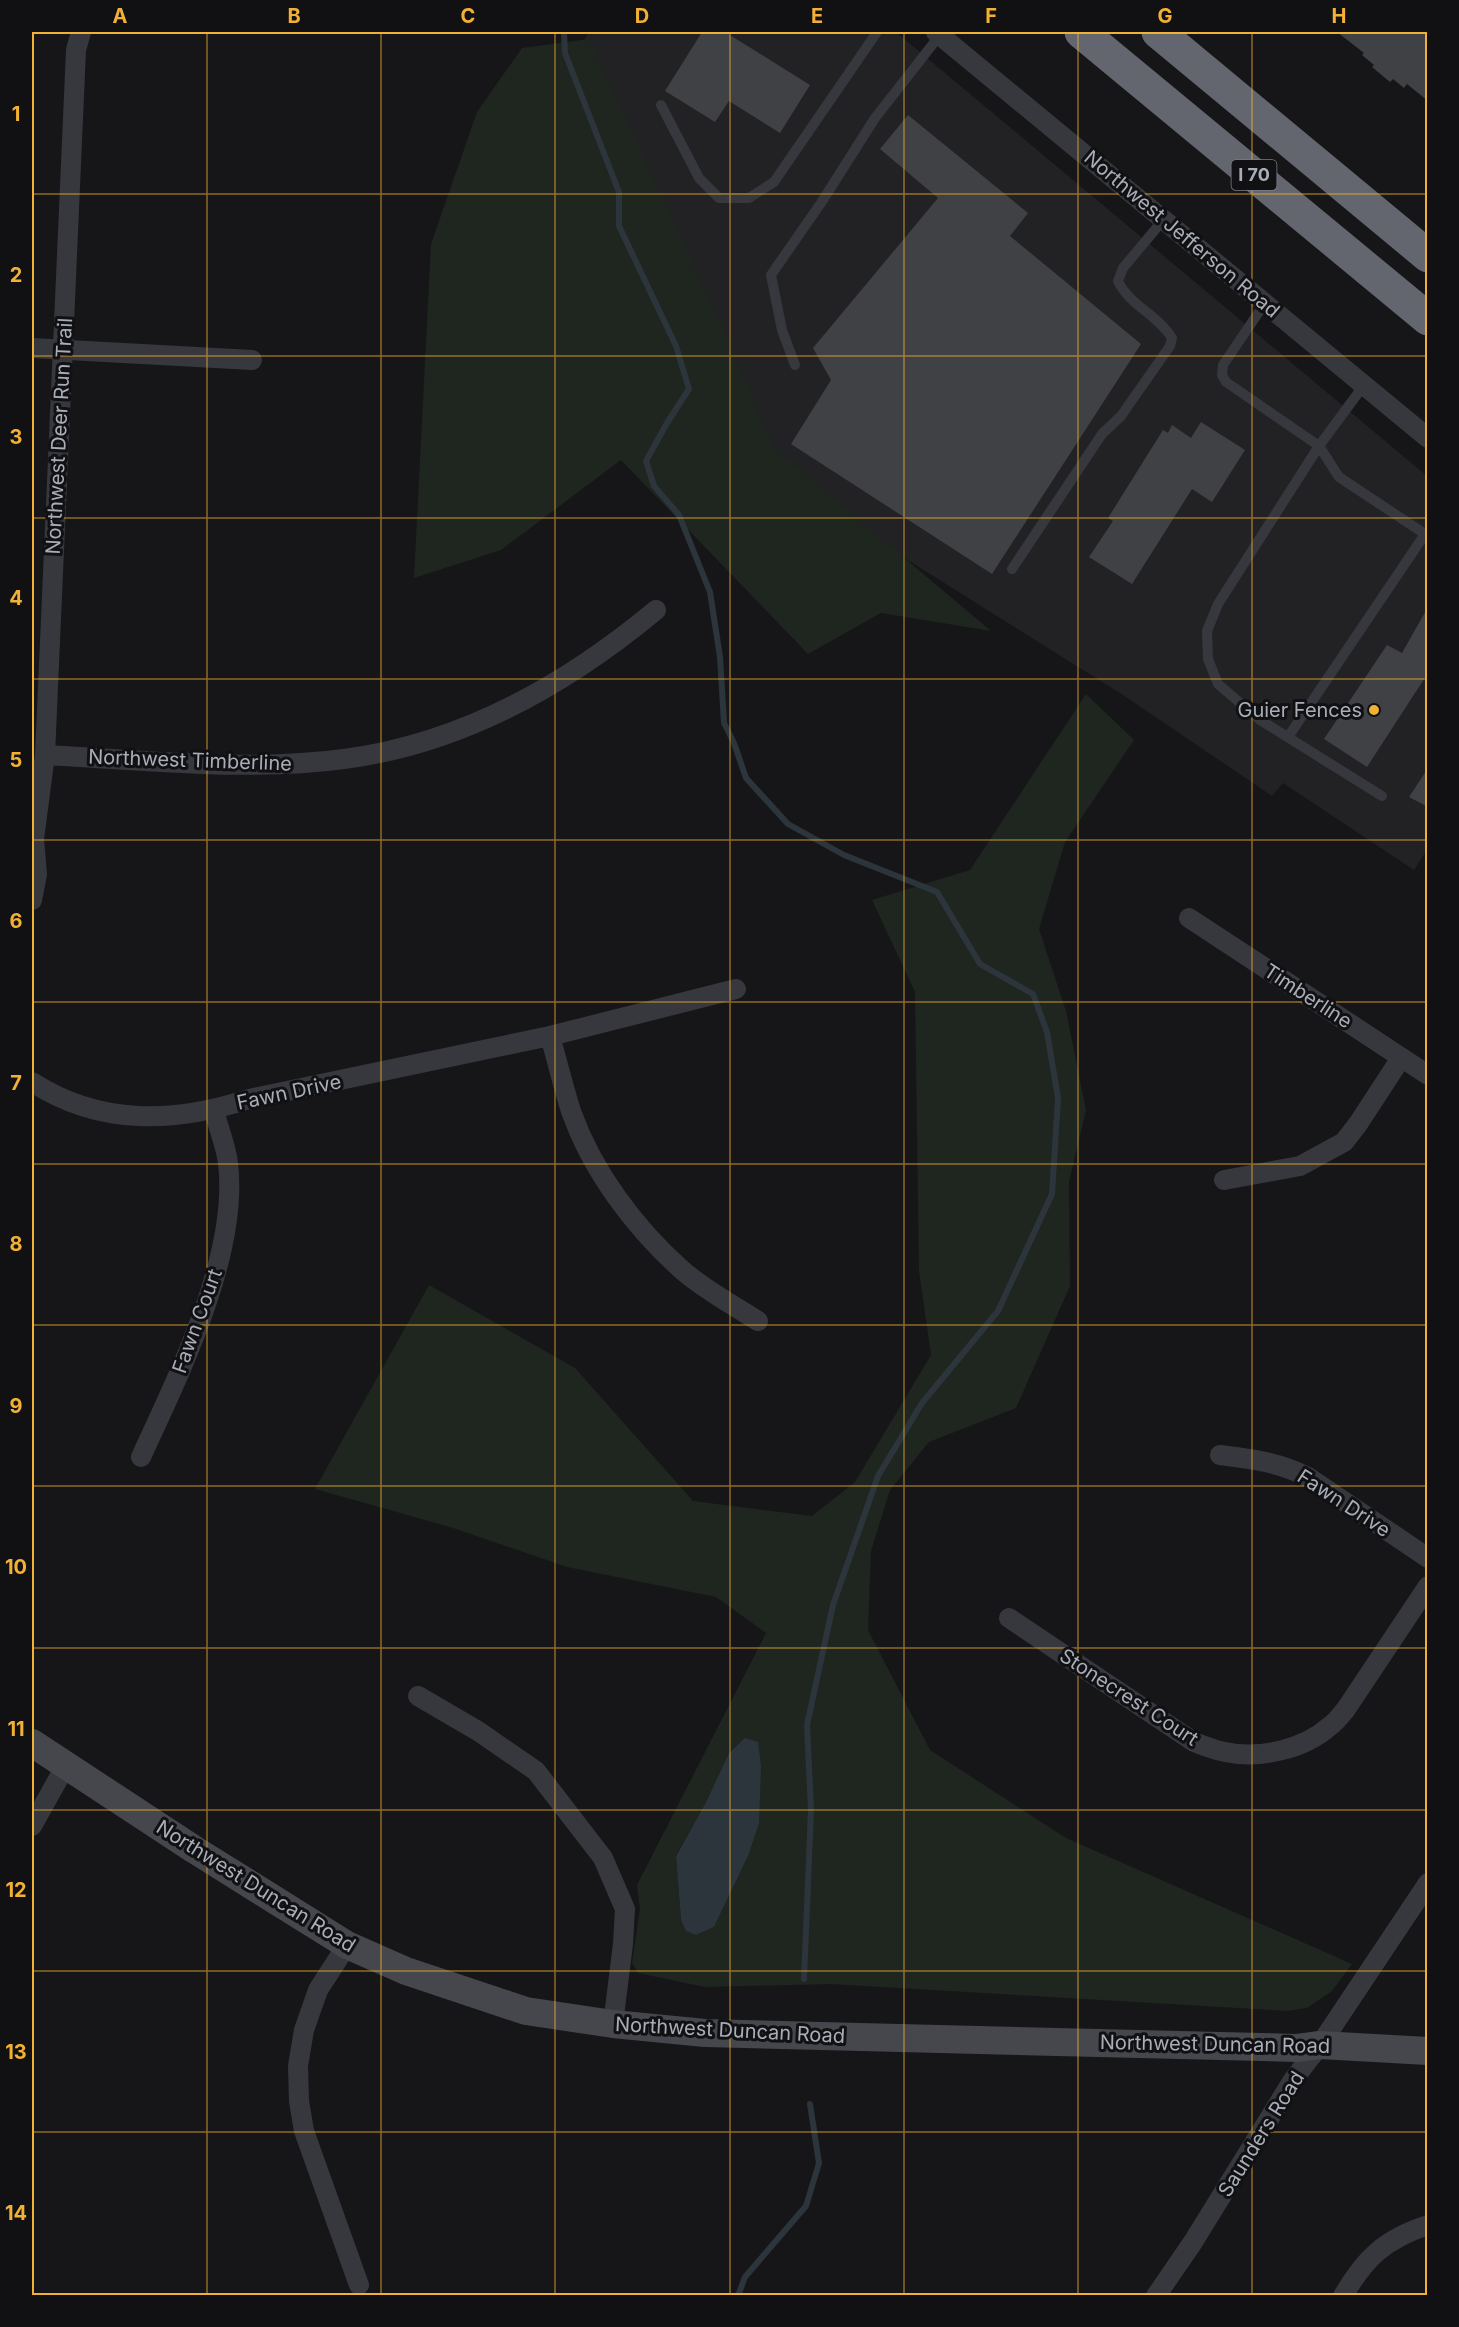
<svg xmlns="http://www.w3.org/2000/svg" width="1459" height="2327" viewBox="0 0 1459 2327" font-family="Inter,sans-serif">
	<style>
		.built { fill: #222225 }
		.green { fill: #1e261f; fill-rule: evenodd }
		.water { fill: #2c353c }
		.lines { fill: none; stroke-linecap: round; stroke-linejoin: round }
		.stream { stroke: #2c353c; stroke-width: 6 }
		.building { fill: #404145 }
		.lane { stroke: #37383d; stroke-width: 10 }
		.street { stroke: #37383d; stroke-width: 20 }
		.secondary { stroke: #45474d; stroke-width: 28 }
		.highway { stroke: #63666e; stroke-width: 33 }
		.grid { fill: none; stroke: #f2b134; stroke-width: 1.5; stroke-opacity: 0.55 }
		.poi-dot { fill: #f2b134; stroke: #111113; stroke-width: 2 }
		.labels { text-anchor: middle; stroke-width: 6; stroke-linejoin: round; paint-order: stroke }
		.shield { fill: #111113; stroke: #7b7e86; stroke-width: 1.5 }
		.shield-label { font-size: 18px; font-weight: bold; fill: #a8adb8 }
		.street-label { font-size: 20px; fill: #a8adb8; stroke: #111113 }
		.poi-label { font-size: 20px; fill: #a8adb8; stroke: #111113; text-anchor: end }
		.neatline { fill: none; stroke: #f2b134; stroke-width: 2 }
		.grid-label { font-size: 20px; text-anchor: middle; font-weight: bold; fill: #f2b134 }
	</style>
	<rect width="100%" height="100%" fill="#161618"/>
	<!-- built -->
	<path class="built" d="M589,32h307l531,444 1,372 -14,22 -131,-87 -11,13 -149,-101 -566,-355 -34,-203z"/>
	<!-- green -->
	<g class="green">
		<path d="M589,39l138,298 46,110 218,184 -110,-18 -73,41 -187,-194 -120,90 -87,28 17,-334 46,-132 45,-64z"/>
		<path d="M1086,694l48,46 -69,102 -26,87 27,82 20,99 -17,72 1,104 -54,122 -87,34 -39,48 -19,61 -3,79 62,120 136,88 286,126 -20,27 -25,17 -20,3 -457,-27 -125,3 -67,-14 -6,-10 8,-55 -3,-23 129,-252 -50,-36 -149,-30 -117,-40 -135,-38 114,-204 146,83 118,133 119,15 43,-34 76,-127 -12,-84 -4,-279 -43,-92 98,-30zM729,1753l19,103 -34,71 -18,8 -9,-4 -6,-11 -5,-65 30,-53z"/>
	</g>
	<!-- water -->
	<path class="water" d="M745,1738l13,4 3,24 -2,57 -11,33 -34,71 -18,8 -10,-4 -5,-11 -5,-64 30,-54 23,-49z"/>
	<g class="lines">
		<!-- stream -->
		<g class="stream">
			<path d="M564,32l1,21 54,139v34l57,120 13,43 -22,34 -21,38 8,25 25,29 31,77 10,65 4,66 10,20 12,35 42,46 56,31 93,37 43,72 53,30 14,38 11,66 -6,96 -54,117 -76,92 -44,73 -45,129 -26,120 4,85 -7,169"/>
			<path d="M738,2296l7,-19 61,-71 13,-43 -9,-59"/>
		</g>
	</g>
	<!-- building -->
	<g class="building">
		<path d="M702,32h23l85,53 -30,48 -51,-32 -14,21 -50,-31z"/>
		<path d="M1337,32h91v69l-21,-17 -3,4 -11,-9 -3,3 -18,-15 2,-2 -12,-10 2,-2z"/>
		<path d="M908,115l120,98 -18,23 131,108 -149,230 -201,-130 40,-64 -18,-32 125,-150 -58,-49z"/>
		<path d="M1201,422l44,28 -33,52 -20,-13 -60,95 -43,-27 24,-36 -5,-3 55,-88 5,3 4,-8 19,13z"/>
		<path d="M1428,607v66l-61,94 -43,-28 63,-94 15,8z"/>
		<path d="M1428,768v39l-19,-10z"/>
	</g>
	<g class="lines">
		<!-- lane -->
		<g class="lane">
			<path d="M661,105l38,73 20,20h30l25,-16 103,-150"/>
			<path d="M1265,303l-42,62 -1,10 4,7 93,64 45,-61"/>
			<path d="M795,365l-13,-35 -11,-55 50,-72 54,-85 65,-83"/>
			<path d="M1012,569l90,-135 19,-18 49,-70 2,-8c-14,-23 -43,-33 -54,-57l5,-13 41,-49"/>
			<path d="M1288,737l137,-203"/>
			<path d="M1382,796l-122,-76 -42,-36 -10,-25 -1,-28 11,-27 101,-158 20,31 89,59"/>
		</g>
		<!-- street -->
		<g class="street">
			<path d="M936,32l492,406"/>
			<path d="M32,348l220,12"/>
			<path d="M45,755c98,5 202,17 299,4 117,-15 223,-75 312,-149"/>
			<path d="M32,900l5,-26 -3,-35 11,-84 31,-705 5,-18"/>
			<path d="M1189,918l239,157"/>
			<path d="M550,1036c7,24 13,50 21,75 21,60 64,117 111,159 23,20 51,35 76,51"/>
			<path d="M32,1082c68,44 142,41 217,17l301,-63 186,-47"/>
			<path d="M1224,1180l76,-14 44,-24 14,-18 43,-66"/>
			<path d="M1220,1455c32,4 58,7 88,22l120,81"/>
			<path d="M141,1457c38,-83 98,-202 87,-294 -2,-17 -10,-36 -14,-53"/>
			<path d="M1009,1618l185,124c10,4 20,8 31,10 34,7 78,-2 105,-26 6,-4 11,-11 16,-17l82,-123"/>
			<path d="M418,1696l60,35 58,40 67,87 22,51 -2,35 -10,80"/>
			<path d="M32,1826l34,-61"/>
			<path d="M347,1945l-29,45 -14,40 -6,36 1,35 5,30 55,154"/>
			<path d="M1156,2296l37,-54 100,-162 27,-35 108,-162"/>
			<path d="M1343,2296c22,-38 42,-57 85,-71"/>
		</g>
		<!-- secondary -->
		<path class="secondary" d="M32,1743l163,107 152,95 59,26 120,40 87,13 92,9 592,15 23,-3 108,6"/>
		<!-- highway -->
		<g class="highway">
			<path d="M1081,32l347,287"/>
			<path d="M1158,32l270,224"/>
		</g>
	</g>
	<!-- grid -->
	<path class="grid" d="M207,32v2264M381,32v2264M555,32v2264M730,32v2264M904,32v2264M1078,32v2264M1252,32v2264M32,194h1396M32,356h1396M32,518h1396M32,679h1396M32,840h1396M32,1002h1396M32,1164h1396M32,1325h1396M32,1486h1396M32,1648h1396M32,1810h1396M32,1971h1396M32,2132h1396"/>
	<!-- markers -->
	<circle class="poi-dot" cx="1374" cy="710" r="6"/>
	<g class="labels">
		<!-- shield labels -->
		<rect class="shield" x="1231.5" y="160" width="45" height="30" rx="4.5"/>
		<g class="shield-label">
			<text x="1254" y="181">I 70</text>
		</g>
		<!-- street labels -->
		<g class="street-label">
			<text transform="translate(1182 234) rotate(40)" y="7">Northwest Jefferson Road</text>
			<text transform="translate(59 436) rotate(-87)" y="7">Northwest Deer Run Trail</text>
			<text transform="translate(190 760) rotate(2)" y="7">Northwest Timberline</text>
			<text transform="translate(1308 996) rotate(33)" y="7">Timberline</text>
			<text transform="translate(289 1092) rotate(-12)" y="7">Fawn Drive</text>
			<text transform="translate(197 1321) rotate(-70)" y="7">Fawn Court</text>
			<text transform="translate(1344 1503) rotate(33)" y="7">Fawn Drive</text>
			<text transform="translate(1129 1697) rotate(33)" y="7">Stonecrest Court</text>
			<text transform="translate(256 1886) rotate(32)" y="7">Northwest Duncan Road</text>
			<text transform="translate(730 2030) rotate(3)" y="7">Northwest Duncan Road</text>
			<text transform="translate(1215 2044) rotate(1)" y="7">Northwest Duncan Road</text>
			<text transform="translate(1261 2134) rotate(-58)" y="7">Saunders Road</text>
		</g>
		<!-- poi labels -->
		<g class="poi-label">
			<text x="1362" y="717">Guier Fences</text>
		</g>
	</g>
	<!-- border -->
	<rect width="1459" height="2327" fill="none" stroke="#111113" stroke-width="66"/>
	<rect x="33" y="33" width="1393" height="2261" class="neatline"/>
	<g class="grid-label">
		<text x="120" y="23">A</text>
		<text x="294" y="23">B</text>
		<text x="468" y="23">C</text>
		<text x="642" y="23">D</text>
		<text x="817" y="23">E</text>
		<text x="991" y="23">F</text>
		<text x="1165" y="23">G</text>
		<text x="1339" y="23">H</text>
		<text x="16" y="121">1</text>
		<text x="16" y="282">2</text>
		<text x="16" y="444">3</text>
		<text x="16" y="605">4</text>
		<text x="16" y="767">5</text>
		<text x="16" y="928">6</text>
		<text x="16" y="1090">7</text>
		<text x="16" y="1251">8</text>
		<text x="16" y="1413">9</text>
		<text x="16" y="1574">10</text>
		<text x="16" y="1736">11</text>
		<text x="16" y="1897">12</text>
		<text x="16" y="2059">13</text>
		<text x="16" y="2220">14</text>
	</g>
</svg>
